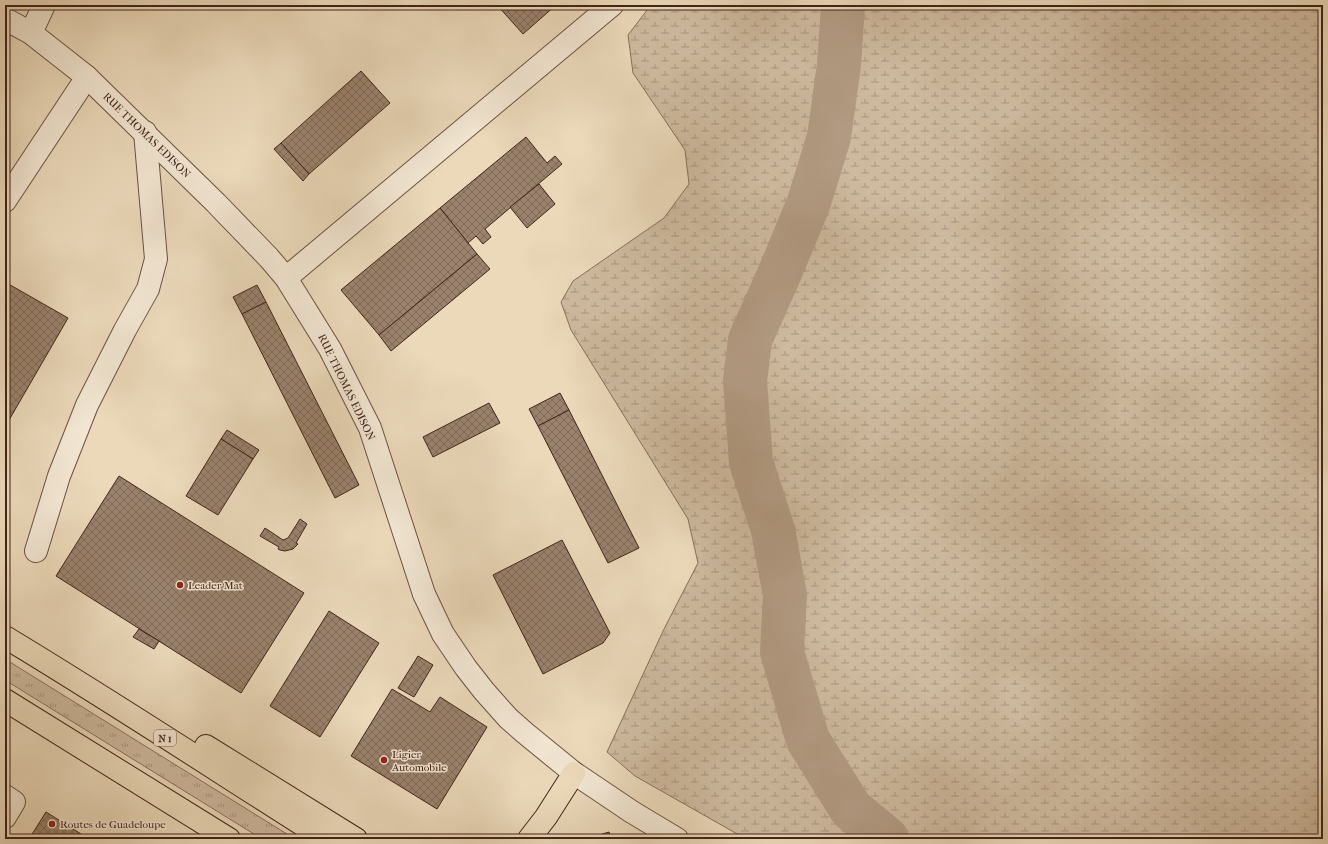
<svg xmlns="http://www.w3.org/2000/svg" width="1328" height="844" viewBox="0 0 1328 844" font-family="'IM FELL French Canon',serif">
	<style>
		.grass { fill: url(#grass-tufts); stroke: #886f5c }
		.wetland { fill: url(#wetland-marsh); stroke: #886f5c }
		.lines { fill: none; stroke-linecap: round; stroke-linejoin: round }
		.river { stroke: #b29b83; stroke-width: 44 }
		.building { fill: url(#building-cross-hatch); stroke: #422419 }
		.minor-casing { stroke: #6c5141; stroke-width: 24 }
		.highway-casing { stroke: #422419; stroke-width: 24 }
		.minor { stroke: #f2e6d2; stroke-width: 22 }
		.highway { stroke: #ebd9ba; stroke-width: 22 }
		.poi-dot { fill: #8f2418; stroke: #f2e6d2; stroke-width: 1.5 }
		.labels { text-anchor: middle; stroke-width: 3; stroke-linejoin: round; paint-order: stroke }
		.shield { fill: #f2e6d2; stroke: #775e50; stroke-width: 1 }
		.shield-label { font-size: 10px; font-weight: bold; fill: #422419 }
		.street-label { font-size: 11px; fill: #422419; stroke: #f2e6d2 }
		.poi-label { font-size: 11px; fill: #422419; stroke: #f2e6d2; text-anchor: start }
	</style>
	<defs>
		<pattern id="grass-tufts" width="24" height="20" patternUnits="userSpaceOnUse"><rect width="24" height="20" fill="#ceba9f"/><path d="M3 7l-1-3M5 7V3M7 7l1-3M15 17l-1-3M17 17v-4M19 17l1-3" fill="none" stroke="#a99781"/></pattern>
		<pattern id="wetland-marsh" width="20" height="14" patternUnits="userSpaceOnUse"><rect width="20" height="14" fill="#ceba9f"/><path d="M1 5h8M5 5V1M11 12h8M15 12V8" fill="none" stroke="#a99781"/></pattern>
		<pattern id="building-cross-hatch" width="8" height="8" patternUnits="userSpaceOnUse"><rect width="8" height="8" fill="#9a826d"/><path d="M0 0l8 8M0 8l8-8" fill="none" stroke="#7f6a59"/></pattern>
	</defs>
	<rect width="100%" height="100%" fill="#ebd9ba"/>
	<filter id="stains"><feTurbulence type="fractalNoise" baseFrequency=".005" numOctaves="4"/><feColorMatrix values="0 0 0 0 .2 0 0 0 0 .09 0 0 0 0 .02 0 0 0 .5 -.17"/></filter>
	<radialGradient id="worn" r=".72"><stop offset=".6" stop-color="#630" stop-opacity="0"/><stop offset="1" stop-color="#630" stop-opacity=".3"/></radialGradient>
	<!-- grass -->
	<path class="grass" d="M5,659l290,180h-33l-257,-159z"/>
	<!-- wetland -->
	<path class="wetland" d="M651,5h672v834h-577l-111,-63 -28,-24 57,-123 34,-66 -10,-44 -117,-189 -10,-28 12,-21 91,-63 25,-34 -4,-34 -52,-77 -5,-38z"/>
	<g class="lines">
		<!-- river -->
		<path class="river" d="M843,5l-4,60 -10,72 -21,68 -30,72 -28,63 -5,41 6,81 22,68 12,65 -3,57 26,88 43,69 36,30"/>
	</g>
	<!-- building -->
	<g class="building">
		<path d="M497,5h59l-33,29z"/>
		<path d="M361,71l29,32 -81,71 -28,-31z"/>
		<path d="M526,137l21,26 8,-7 7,8 -77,65 6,8 -8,7 -7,-8 -8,7 -28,-35z"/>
		<path d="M281,143l28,31 -6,7 -29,-32z"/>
		<path d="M539,184l16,20 -28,24 -17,-21z"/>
		<path d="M440,208l37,46 -98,81 -38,-45z"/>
		<path d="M477,254l13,15 -99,82 -12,-16z"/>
		<path d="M5,282l63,36 -63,109z"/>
		<path d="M257,285l9,17 -24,12 -9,-17z"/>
		<path d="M266,302l93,183 -24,13 -93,-184z"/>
		<path d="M560,393l9,17 -31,16 -9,-17z"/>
		<path d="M489,403l11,20 -67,34 -10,-20z"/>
		<path d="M569,410l70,138 -31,15 -70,-137z"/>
		<path d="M227,430l32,20 -6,9 -32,-20z"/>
		<path d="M221,439l32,20 -35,56 -32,-19z"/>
		<path d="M119,476l185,117 -63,100 -185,-117z"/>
		<path d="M300,519l7,5 -11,19 2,1 -5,5 -8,2 -5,-1 -2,-1 1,-2 -19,-11 5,-8 18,12 5,-2z"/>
		<path d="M562,540l48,93 -7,10 -60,31 -50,-99z"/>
		<path d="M329,611l50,32 -59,94 -50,-31z"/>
		<path d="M139,629l20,12 -5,8 -21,-12z"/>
		<path d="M418,656l15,9 -19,32 -16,-9z"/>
		<path d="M392,689l38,23 10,-15 47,30 -50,82 -86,-53z"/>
		<path d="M46,812l43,27h-60z"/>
		<path d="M609,832l3,7h-16v-3z"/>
	</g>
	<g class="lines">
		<defs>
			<g id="minor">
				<path d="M5,19l26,14 56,44 129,126 53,55 17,20 44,71 40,79 54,166 19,40 23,34 18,23 24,27 17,15 49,40 58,39 45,27"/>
				<path d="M31,33l13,-28"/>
				<path d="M5,201l82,-124"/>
				<path d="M286,278l326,-273"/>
				<path d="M36,551l23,-75 28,-71 38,-75 23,-41 8,-30 -11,-127"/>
				<path d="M5,796l9,6 -9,15"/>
			</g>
			<g id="highway">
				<path d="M5,637c108,65 214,135 320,202"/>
				<path d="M5,700l224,139"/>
				<path d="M206,746l150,93"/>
				<path d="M529,839l17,-22 28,-44"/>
			</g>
		</defs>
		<!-- minor casing -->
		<use href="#minor" class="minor-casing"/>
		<!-- highway casing -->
		<use href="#highway" class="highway-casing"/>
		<!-- minor -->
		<use href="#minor" class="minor"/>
		<!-- highway -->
		<use href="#highway" class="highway"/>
	</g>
	<!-- markers -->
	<g class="poi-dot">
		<circle cx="180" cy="585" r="4"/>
		<circle cx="384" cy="760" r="4"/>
		<circle cx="52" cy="824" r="4"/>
	</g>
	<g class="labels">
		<!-- shield labels -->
		<rect class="shield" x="154" y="730" width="22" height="16" rx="3"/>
		<g class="shield-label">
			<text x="165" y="742">N 1</text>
		</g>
		<!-- street labels -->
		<g class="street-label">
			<text transform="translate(147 135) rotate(44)" y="4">RUE THOMAS EDISON</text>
			<text transform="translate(347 387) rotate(64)" y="4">RUE THOMAS EDISON</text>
		</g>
		<!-- poi labels -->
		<g class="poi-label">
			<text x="188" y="589">Leader Mat</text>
			<text x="392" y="758">Ligier<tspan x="392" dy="13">Automobile</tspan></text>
			<text x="60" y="828">Routes de Guadeloupe</text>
		</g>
	</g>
	<!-- margin -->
	<rect width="1328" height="844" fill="none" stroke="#ebd9ba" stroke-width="20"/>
	<rect x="6" y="6" width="1316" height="832" fill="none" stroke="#422419" stroke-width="2"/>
	<rect x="10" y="10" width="1308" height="824" fill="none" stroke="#422419"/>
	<rect width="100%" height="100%" filter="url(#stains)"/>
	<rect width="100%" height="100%" fill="url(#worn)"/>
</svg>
